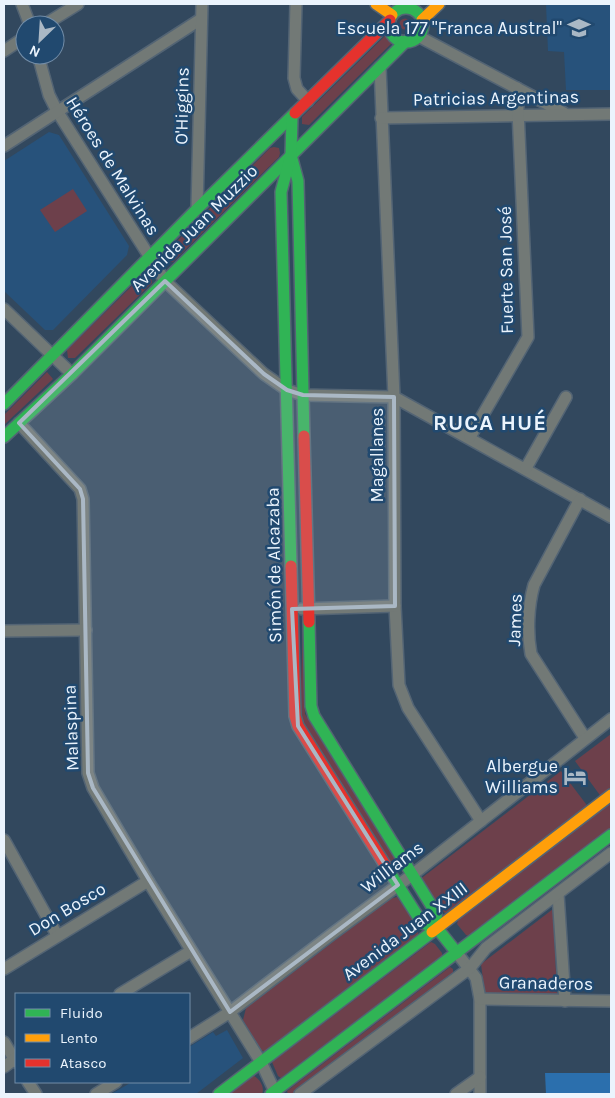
<svg xmlns="http://www.w3.org/2000/svg" width="615" height="1098" viewBox="0 0 615 1098" font-family="Karla,sans-serif">
	<style>
		.built { fill: #27527b }
		.green { fill: #6d404b }
		.water { fill: #2b6fad }
		.lines { fill: none; stroke-linecap: round; stroke-linejoin: round }
		.street-casing { stroke: #536474; stroke-width: 14 }
		.fast-casing { stroke: #536474; stroke-width: 14 }
		.slow-casing { stroke: #536474; stroke-width: 14 }
		.jam-casing { stroke: #536474; stroke-width: 14 }
		.street { stroke: #727976; stroke-width: 11 }
		.fast { stroke: #30b455; stroke-width: 11 }
		.slow { stroke: #ff9f0a; stroke-width: 11 }
		.jam { stroke: #e5322d; stroke-width: 11 }
		.marked { fill: #aab8c5; fill-opacity: 0.2; stroke: #aab8c5; stroke-width: 4; stroke-linejoin: round }
		.labels { text-anchor: middle; stroke-width: 5; stroke-linejoin: round; paint-order: stroke }
		.poi-label { font-size: 18px; fill: #ebf4fd; stroke: #21496f; text-anchor: end }
		.street-label { font-size: 18px; fill: #ebf4fd; stroke: #21496f }
		.district-label { font-size: 22px; font-weight: bold; letter-spacing: 1px; fill: #ebf4fd; stroke: #21496f }
	</style>
	<rect width="100%" height="100%" fill="#32485e"/>
	<!-- built -->
	<g class="built">
		<path d="M546,4h65v86h-45l-2,-38 -16,-1z"/>
		<path d="M49,132l10,3 70,111 -2,9 -74,75h-8l-41,-39v-130z"/>
		<path d="M227,1030l16,28 -47,36h-85l21,-12h57v-35l24,-15 3,4z"/>
	</g>
	<!-- green -->
	<g class="green">
		<circle cx="405" cy="24" r="5.5"/>
		<path d="M387,34l7,7 -85,84 -7,-1v-7z"/>
		<path d="M274,147l5,1 1,5 -1,4 -106,105 -7,-2 -2,-6 106,-106z"/>
		<path d="M73,189l14,22 -32,21 -15,-22z"/>
		<path d="M144,274l7,2 1,7 -77,75h-7l-1,-8z"/>
		<path d="M47,372l6,7 -49,46v-10z"/>
		<path d="M303,621l2,93 94,151 -5,3 -94,-151z"/>
		<path d="M611,734v57l-9,7 -27,-37z"/>
		<path d="M561,771l28,37 -142,108 -28,-36z"/>
		<path d="M611,801v29l-142,106 -3,-1 -9,-11 2,-7z"/>
		<path d="M397,897l21,30v9l-153,116 -6,-3 -16,-29 3,-12 143,-109z"/>
		<path d="M553,909l4,86h-72l-4,-31z"/>
		<path d="M431,942l4,2 7,9v3l-161,122 -3,-2 -6,-14z"/>
		<path d="M450,967l3,2v6l-159,119h-6l-1,-3z"/>
		<path d="M254,1076c6,3 11,12 8,18h-35z"/>
	</g>
	<!-- water -->
	<path class="water" d="M545,1073h66v21h-65z"/>
	<g class="lines">
		<defs>
			<g id="street">
				<path d="M22,4l8,21"/>
				<path d="M296,4l-2,74 3,11 11,12"/>
				<path d="M44,25l34,-21"/>
				<path d="M418,36l146,77"/>
				<path d="M4,51l21,-14"/>
				<path d="M38,55l11,40 8,16 108,170 99,93 23,16 16,5 91,2 217,120"/>
				<path d="M380,67l14,330 1,209 4,79 9,23 73,113"/>
				<path d="M381,118l230,-4"/>
				<path d="M4,146l197,-127"/>
				<path d="M197,209l5,-205"/>
				<path d="M4,309l68,65"/>
				<path d="M19,423l61,66 3,10 5,274 5,15 55,93 113,181 15,32"/>
				<path d="M470,437l58,-100 -11,-249"/>
				<path d="M526,468l40,-71"/>
				<path d="M580,499l-46,86c-6,21 -7,48 -3,69l54,84"/>
				<path d="M302,609l93,-3"/>
				<path d="M4,631l82,-1"/>
				<path d="M4,840l53,95"/>
				<path d="M558,894l7,107"/>
				<path d="M457,953l19,25 4,21v95"/>
				<path d="M4,969l144,-88"/>
				<path d="M120,994l71,-43"/>
				<path d="M480,999l131,2"/>
				<path d="M189,1038l41,-26 102,-78 80,-59 199,-156"/>
				<path d="M4,1042l12,20"/>
				<path d="M4,1067l12,-9"/>
				<path d="M28,1082l8,12"/>
				<path d="M96,1094l20,-12"/>
				<path d="M300,1094l170,-126 16,-20 125,-95"/>
				<path d="M456,1094l24,-17"/>
			</g>
			<g id="fast">
				<circle cx="406" cy="25" r="17"/>
				<path d="M291,155l7,26 6,255"/>
				<path d="M4,404l193,-195 98,-96"/>
				<path d="M4,437l68,-63 334,-333"/>
				<path d="M291,566l-10,-374 10,-37 1,-38"/>
				<path d="M309,622l2,84 3,10 122,197 1,15"/>
				<path d="M387,868l35,55 15,5 20,25"/>
				<path d="M219,1094l213,-162"/>
				<path d="M271,1094l340,-259"/>
			</g>
			<g id="slow">
				<path d="M376,4l16,11"/>
				<path d="M422,20l17,-16"/>
				<path d="M432,932l179,-137"/>
			</g>
			<g id="jam">
				<path d="M295,113l95,-93"/>
				<path d="M304,436l5,186"/>
				<path d="M291,566l4,150 3,10 89,142"/>
			</g>
		</defs>
		<!-- street casing -->
		<use href="#street" class="street-casing"/>
		<!-- fast casing -->
		<use href="#fast" class="fast-casing"/>
		<!-- slow casing -->
		<use href="#slow" class="slow-casing"/>
		<!-- jam casing -->
		<use href="#jam" class="jam-casing"/>
		<!-- street -->
		<use href="#street" class="street"/>
		<!-- fast -->
		<use href="#fast" class="fast"/>
		<!-- slow -->
		<use href="#slow" class="slow"/>
		<!-- jam -->
		<use href="#jam" class="jam"/>
	</g>
	<!-- marked area -->
	<path class="marked" d="M165,281l99,93 23,16 16,5 91,2 1,209 -103,3 6,117 100,159 -168,127 -137,-224 -5,-15 -5,-274 -3,-10 -61,-66z"/>
	<!-- icons -->
	<defs>
		<symbol id="school-bare" viewBox="-9 -9 18 18"><path d="M0-5L7-2L0 1L-7-2ZM-4 1L0 2.5L4 1V4Q0 6-4 4Z" fill="#aab8c5" stroke="#21496f" stroke-width="2.5" paint-order="stroke"/></symbol>
		<symbol id="hotel-bare" viewBox="-9 -9 18 18"><path d="M-6-4.5h1.5V1H6V5H4.5V3h-9V5H-6ZM-4 0a1.8 1.8 0 1 1 3.6 0ZM.5 0V-2.5h3Q6-2.5 6 0Z" fill="#aab8c5" stroke="#21496f" stroke-width="2.5" paint-order="stroke"/></symbol>
	</defs>
	<g fill-rule="evenodd">
		<use href="#school-bare" x="563" y="12" width="32" height="32"/>
		<use href="#hotel-bare" x="559" y="760" width="32" height="32"/>
	</g>
	<g class="labels">
		<!-- poi labels -->
		<g class="poi-label">
			<text x="562" y="34">Escuela 177 "Franca Austral"</text>
			<text x="558" y="772">Albergue<tspan x="558" dy="21">Williams</tspan></text>
		</g>
		<!-- street labels -->
		<g class="street-label">
			<text transform="translate(496 98) rotate(-1)" y="6">Patricias Argentinas</text>
			<text transform="translate(182 106) rotate(-89)" y="6">O'Higgins</text>
			<text transform="translate(113 166) rotate(58)" y="6">Héroes de Malvinas</text>
			<text transform="translate(194 228) rotate(-45)" y="6">Avenida Juan Muzzio</text>
			<text transform="translate(506 270) rotate(-91)" y="6">Fuerte San José</text>
			<text transform="translate(377 455) rotate(-90)" y="6">Magallanes</text>
			<text transform="translate(274 565) rotate(-91)" y="6">Simón de Alcazaba</text>
			<text transform="translate(515 620) rotate(-88)" y="6">James</text>
			<text transform="translate(71 728) rotate(-92)" y="6">Malaspina</text>
			<text transform="translate(392 867) rotate(-37)" y="6">Williams</text>
			<text transform="translate(67 909) rotate(-31)" y="6">Don Bosco</text>
			<text transform="translate(405 931) rotate(-37)" y="6">Avenida Juan XXIII</text>
			<text transform="translate(546 983) rotate(1)" y="6">Granaderos</text>
		</g>
		<!-- district labels -->
		<g class="district-label">
			<text x="490" y="430">RUCA HUÉ</text>
		</g>
	</g>
	<!-- border -->
	<rect width="615" height="1098" fill="none" stroke="#ebf4fd" stroke-width="10"/>
	<!-- legend -->
	<rect x="15" y="993" width="175" height="90" fill="#21496f" stroke="#728da8"/>
	<rect x="25" y="1009" width="25" height="8" fill="#30b455" stroke="#728da8"/>
	<text x="60" y="1018" font-size="15" fill="#ebf4fd">Fluido</text>
	<rect x="25" y="1034" width="25" height="8" fill="#ff9f0a" stroke="#728da8"/>
	<text x="60" y="1043" font-size="15" fill="#ebf4fd">Lento</text>
	<rect x="25" y="1059" width="25" height="8" fill="#e5322d" stroke="#728da8"/>
	<text x="60" y="1068" font-size="15" fill="#ebf4fd">Atasco</text>
	<!-- north arrow -->
	<g transform="translate(40 40) rotate(205)"><circle r="24" fill="#21496f" stroke="#728da8"/>
	<path d="M0-4L9 19L0 12L-9 19Z" fill="#aab8c5"/>
	<text y="-8" font-size="14" font-weight="bold" text-anchor="middle" fill="#ebf4fd">N</text>
	</g>
</svg>
